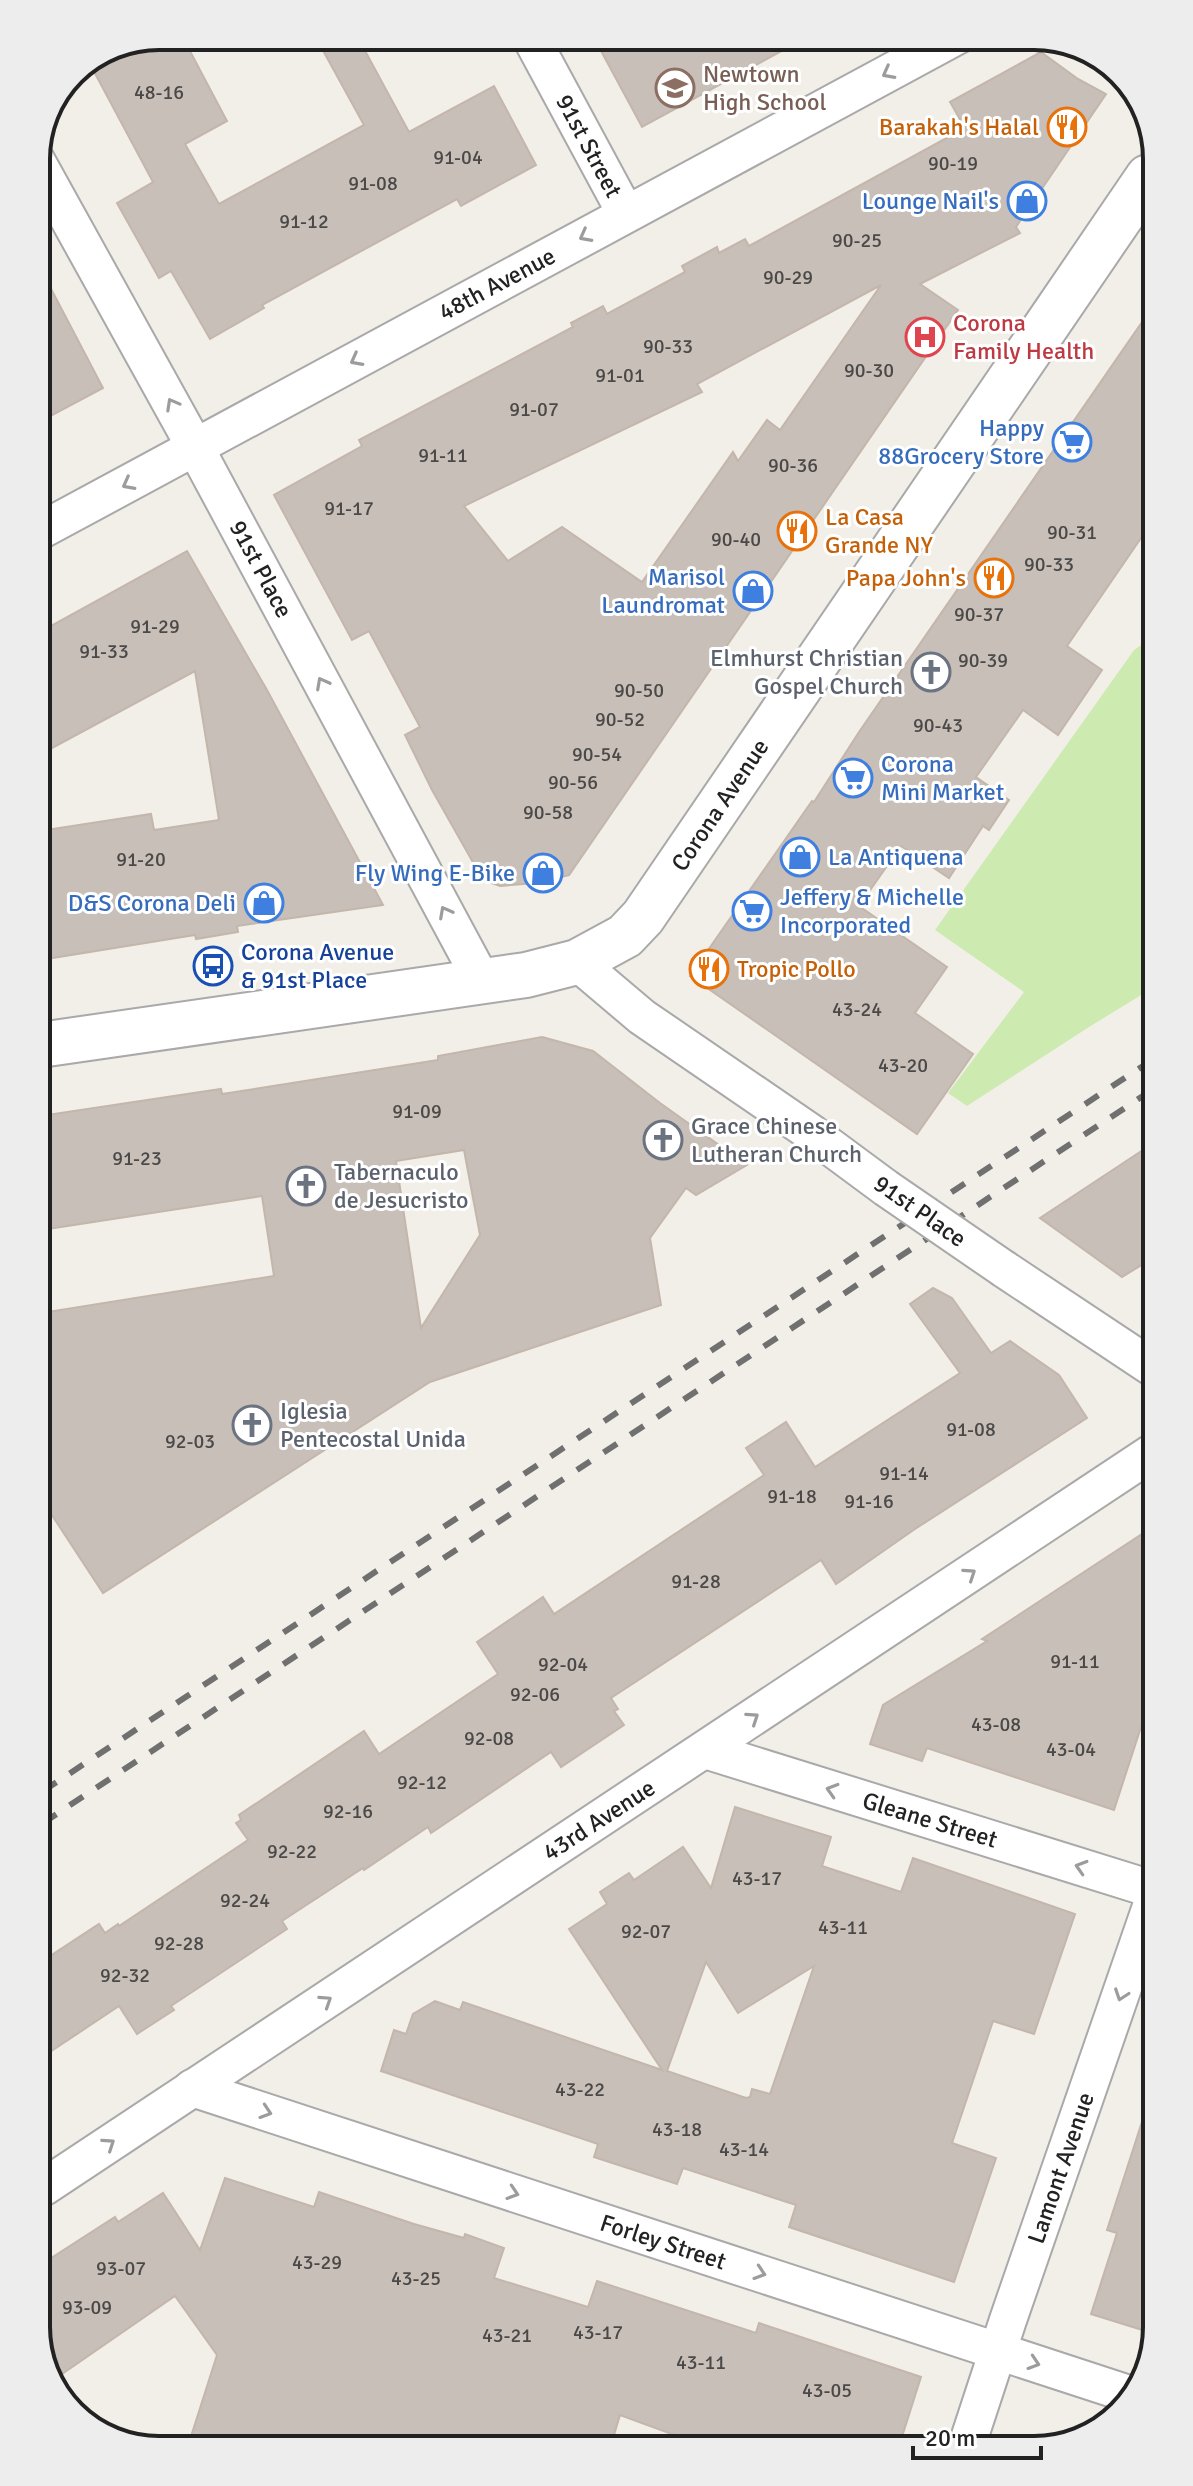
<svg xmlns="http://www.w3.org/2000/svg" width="1193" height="2486" viewBox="0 0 1193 2486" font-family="Signika,sans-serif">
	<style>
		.grass { fill: #cdebb0 }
		.building { fill: #c7bfb8; stroke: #c4b6ab; stroke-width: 2; fill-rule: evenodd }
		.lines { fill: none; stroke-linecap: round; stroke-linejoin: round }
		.minor-casing { stroke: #a9a9a9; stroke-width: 40 }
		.tertiary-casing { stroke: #a9a9a9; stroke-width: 48 }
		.minor { stroke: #fff; stroke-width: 36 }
		.tertiary { stroke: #fff; stroke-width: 44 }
		.rail { stroke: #707070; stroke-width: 6; stroke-dasharray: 16 16; stroke-linecap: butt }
		.minor-bridge-casing { stroke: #a9a9a9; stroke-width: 40; stroke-linecap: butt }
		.minor-bridge { stroke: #fff; stroke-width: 36 }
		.oneway { stroke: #9c9c9c }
		.labels { text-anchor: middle; stroke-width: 6; stroke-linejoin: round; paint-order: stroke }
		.number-label { font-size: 20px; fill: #4b4948 }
		.education-label { font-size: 24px; fill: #785e54; stroke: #fff; text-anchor: start }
		.food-label { font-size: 24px; fill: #c56008; stroke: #fff; text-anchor: end }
		.street-label { font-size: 24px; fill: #222; stroke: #fff }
		.shop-label { font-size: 24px; fill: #366cbe; stroke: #fff; text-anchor: end }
		.health-label { font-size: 24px; fill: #be3a42; stroke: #fff; text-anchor: start }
		.worship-label { font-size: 24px; fill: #5b616d; stroke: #fff; text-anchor: start }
		.transit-label { font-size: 24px; fill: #164399; stroke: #fff; text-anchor: start }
		.rim { fill: none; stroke: #222; stroke-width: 4 }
	</style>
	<rect width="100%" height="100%" fill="#f2efe9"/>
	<!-- grass -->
	<path class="grass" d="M1150,639l1,350 -62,38 -122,79 -19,-13 76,-101 -89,-62 199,-280z"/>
	<!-- building -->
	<g class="building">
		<path d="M159,36h23l45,85 -42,23 34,60 145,-79 -49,-89h42l52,96 85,-46 42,79 -75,41 -4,-7 -195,106 2,3 -54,31 -39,-68 -12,7 -42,-75 36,-21 -63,-118z"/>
		<path d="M593,36h216l-167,91z"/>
		<path d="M1041,52l37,27 28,15 -90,133 4,6 -100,51 38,26 -389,565 -33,8 -36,3 -17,-6 -51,-90 -27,-55 15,-8 -51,-96 -17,9 -78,-145 88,-49 -3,-6 214,-113 -2,-4 32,-17 4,8 78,-42 -3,-6 35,-19 2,6 26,-14 4,7 216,-118 -15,-26zM881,285l-101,145 -13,-10 -29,41 -5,-9 -91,130 -80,-55 -54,34 -44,-55 238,-114 -5,-8z"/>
		<path d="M37,262l66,126 -66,35z"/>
		<path d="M1149,312l1,213 -83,121 35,24 -44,65 -35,-25 -47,67 33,23 -20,30 -6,-4 -34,52 -48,-32 -42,60 88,61 -32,46 58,41 -56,80 -227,-158 122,-175 2,1 45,-70z"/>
		<path d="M187,551l80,139 116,215 -146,21 1,6 -42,7 -1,-4 -155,25 -1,-129 112,-17 3,16 65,-10 -24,-149 -156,84 -1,-122z"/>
		<path d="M542,1037l51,14 67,52 87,62 -51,30 -10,-7 -36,50 11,67 -231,77 -327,211 -61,-93 -1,-187 233,-37 -12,-80 -221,34 -1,-114 181,-27 1,5 216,-34v-4zM464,1150l16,85 -59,93 -25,-167z"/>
		<path d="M1152,1144l1,114 -31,19 -82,-59z"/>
		<path d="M933,1288l19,10 39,55 19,-12 49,34 28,43 -172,111 -79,55 -15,-24 -210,138 7,11 -4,2 10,14 -63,42 -10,-15 -120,81 -3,-6 -64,43 -1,-2 -81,53 5,8 -116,77 3,4 -37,24 -18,-28 -75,50v-96l55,-36 6,9 13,-9 1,2 129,-86 -12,-17 5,-3 -2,-5 125,-84 15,23 119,-80 -21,-32 66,-45 11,17 210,-139 -18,-27 40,-26 29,45 145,-94 -50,-69z"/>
		<path d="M1154,1526v161l-40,123 -187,-62 -5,13 -52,-17 13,-39 104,-64 -5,-2z"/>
		<path d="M735,1807l96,30 -9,29 79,26 12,-34 162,56 -41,120 -41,-13 -41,122 44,15 -42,124 -165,-55 7,-22 -113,-37 -6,16 -83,-27 4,-13 -217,-73 13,-41 12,4 7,-20 22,-13 25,9 3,-8 199,68 -93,-141 38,-25 -7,-12 29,-19 5,7 49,-33 28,41zM706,1962l32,51 76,-47 -44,128 -18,-5 -2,8 -4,1 -79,-27z"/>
		<path d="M1149,2100l7,1 1,226 -2,7 -64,-20 26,-81 -10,-3z"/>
		<path d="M225,2178l89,29 5,-15 95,32 50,14 1,-4 39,14 -10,30 94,29 9,-26 159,52 3,-10 162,54 -21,66 -201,1 -79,-29 -9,30 -424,4 30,-94 -42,-59 -123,85 -7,-8v-111l70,-45 3,5 45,-29 37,57z"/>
	</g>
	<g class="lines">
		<defs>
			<g id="minor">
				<path d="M530,36l96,178"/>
				<path d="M36,160l159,287 287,534"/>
				<path d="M38,532l919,-496"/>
				<path d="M577,962l65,55 171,117 73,54"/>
				<path d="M1004,1269l149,99"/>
				<path d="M705,1750l450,140"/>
				<path d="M192,2088l943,308"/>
				<path d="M44,2187l1109,-735"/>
				<path d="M968,2442l40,-122 147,-425"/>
			</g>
			<path id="tertiary" d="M40,1045l486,-70 51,-13 48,-26 18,-19 505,-740"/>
		</defs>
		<!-- minor casing -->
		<use href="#minor" class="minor-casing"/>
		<!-- tertiary casing -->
		<use href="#tertiary" class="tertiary-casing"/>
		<!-- minor -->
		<use href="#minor" class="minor"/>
		<!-- tertiary -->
		<use href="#tertiary" class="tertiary"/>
		<!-- rail -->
		<g class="rail">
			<path d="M43,1791l1109,-731"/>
			<path d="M43,1823l1109,-733"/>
		</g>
		<defs>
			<path id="minor-bridge" d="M886,1188l118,81"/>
		</defs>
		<!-- minor-bridge casing -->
		<use href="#minor-bridge" class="minor-bridge-casing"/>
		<!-- minor-bridge -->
		<use href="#minor-bridge" class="minor-bridge"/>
	</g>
	<!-- one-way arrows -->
	<defs><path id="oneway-chevron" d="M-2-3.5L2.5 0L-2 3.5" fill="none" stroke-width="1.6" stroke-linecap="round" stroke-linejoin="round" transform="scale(2)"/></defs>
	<g class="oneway">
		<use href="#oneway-chevron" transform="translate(888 73) rotate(152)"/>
		<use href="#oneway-chevron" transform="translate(585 236) rotate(152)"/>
		<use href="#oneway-chevron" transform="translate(356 360) rotate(152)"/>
		<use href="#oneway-chevron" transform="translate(172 404) rotate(-119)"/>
		<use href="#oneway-chevron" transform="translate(128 484) rotate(152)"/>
		<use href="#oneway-chevron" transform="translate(322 683) rotate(-118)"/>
		<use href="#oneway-chevron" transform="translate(445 912) rotate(-118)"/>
		<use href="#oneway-chevron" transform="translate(970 1574) rotate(-34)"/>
		<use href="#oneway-chevron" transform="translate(753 1718) rotate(-34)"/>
		<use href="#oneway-chevron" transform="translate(832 1790) rotate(-163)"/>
		<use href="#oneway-chevron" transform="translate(1081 1867) rotate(-163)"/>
		<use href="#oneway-chevron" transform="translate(1121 1995) rotate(109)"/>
		<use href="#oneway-chevron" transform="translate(326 2001) rotate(-33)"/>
		<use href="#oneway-chevron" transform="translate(266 2112) rotate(18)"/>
		<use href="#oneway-chevron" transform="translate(109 2144) rotate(-34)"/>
		<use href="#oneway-chevron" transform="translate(513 2193) rotate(18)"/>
		<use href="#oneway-chevron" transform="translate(760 2273) rotate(18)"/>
		<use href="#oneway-chevron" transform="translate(1034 2363) rotate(18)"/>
	</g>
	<!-- icons -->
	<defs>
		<symbol id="school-ring" viewBox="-11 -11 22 22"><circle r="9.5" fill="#fff" stroke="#8d6e63" stroke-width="1.5"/><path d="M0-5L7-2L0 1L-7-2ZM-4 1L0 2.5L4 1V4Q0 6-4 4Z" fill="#8d6e63"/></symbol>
		<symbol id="restaurant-ring" viewBox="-11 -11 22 22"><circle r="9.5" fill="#fff" stroke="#e8710a" stroke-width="1.5"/><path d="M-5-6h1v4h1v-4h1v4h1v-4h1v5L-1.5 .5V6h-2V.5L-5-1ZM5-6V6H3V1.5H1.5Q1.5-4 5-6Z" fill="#e8710a"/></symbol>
		<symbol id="shop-ring" viewBox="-11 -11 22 22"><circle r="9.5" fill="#fff" stroke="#3f7fe0" stroke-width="1.5"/><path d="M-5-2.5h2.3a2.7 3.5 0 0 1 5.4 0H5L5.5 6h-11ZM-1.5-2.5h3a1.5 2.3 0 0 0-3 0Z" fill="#3f7fe0"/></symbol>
		<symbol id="hospital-ring" viewBox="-11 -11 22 22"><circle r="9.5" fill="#fff" stroke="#e0444e" stroke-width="1.5"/><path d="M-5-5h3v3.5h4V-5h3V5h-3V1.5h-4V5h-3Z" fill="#e0444e"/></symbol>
		<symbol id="supermarket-ring" viewBox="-11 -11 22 22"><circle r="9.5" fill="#fff" stroke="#3f7fe0" stroke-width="1.5"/><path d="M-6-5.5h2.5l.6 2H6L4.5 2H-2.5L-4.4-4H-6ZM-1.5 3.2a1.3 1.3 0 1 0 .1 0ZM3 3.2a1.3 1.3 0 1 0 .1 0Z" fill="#3f7fe0"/></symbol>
		<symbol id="church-ring" viewBox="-11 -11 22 22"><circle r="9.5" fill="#fff" stroke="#6b7280" stroke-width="1.5"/><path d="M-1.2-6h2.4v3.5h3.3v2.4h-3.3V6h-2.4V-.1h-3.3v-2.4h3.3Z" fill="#6b7280"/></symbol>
		<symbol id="bus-ring" viewBox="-11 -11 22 22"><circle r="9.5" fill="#fff" stroke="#1a4fb4" stroke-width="1.5"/><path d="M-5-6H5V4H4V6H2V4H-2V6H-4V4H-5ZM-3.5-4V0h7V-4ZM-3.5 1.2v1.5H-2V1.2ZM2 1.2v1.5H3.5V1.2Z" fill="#1a4fb4"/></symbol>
	</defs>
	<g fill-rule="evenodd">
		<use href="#school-ring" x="653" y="66" width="44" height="44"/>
		<use href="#restaurant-ring" x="1045" y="105" width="44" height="44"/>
		<use href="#shop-ring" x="1005" y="179" width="44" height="44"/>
		<use href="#hospital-ring" x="903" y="315" width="44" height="44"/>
		<use href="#supermarket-ring" x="1050" y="420" width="44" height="44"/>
		<use href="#restaurant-ring" x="775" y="509" width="44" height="44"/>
		<use href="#restaurant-ring" x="972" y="556" width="44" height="44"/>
		<use href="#shop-ring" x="731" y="569" width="44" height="44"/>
		<use href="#church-ring" x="909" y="650" width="44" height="44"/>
		<use href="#supermarket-ring" x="831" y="756" width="44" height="44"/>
		<use href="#shop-ring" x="778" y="835" width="44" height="44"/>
		<use href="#shop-ring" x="521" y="851" width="44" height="44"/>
		<use href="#shop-ring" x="242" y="881" width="44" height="44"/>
		<use href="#supermarket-ring" x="730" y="889" width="44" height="44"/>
		<use href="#bus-ring" x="191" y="944" width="44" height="44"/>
		<use href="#restaurant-ring" x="687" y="947" width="44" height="44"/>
		<use href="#church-ring" x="641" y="1118" width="44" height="44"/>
		<use href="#church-ring" x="284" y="1164" width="44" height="44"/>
		<use href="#church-ring" x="230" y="1403" width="44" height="44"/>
	</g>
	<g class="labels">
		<!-- number labels -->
		<g class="number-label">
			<text x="159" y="99">48-16</text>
			<text x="458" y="164">91-04</text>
			<text x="953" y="170">90-19</text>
			<text x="373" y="190">91-08</text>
			<text x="304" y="228">91-12</text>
			<text x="857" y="247">90-25</text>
			<text x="788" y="284">90-29</text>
			<text x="668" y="353">90-33</text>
			<text x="869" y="377">90-30</text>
			<text x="620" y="382">91-01</text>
			<text x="534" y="416">91-07</text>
			<text x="443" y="462">91-11</text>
			<text x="793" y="472">90-36</text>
			<text x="349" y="515">91-17</text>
			<text x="1072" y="539">90-31</text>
			<text x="736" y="546">90-40</text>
			<text x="1049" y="571">90-33</text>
			<text x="979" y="621">90-37</text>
			<text x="155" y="633">91-29</text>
			<text x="104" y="658">91-33</text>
			<text x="983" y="667">90-39</text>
			<text x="639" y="697">90-50</text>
			<text x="620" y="726">90-52</text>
			<text x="938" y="732">90-43</text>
			<text x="597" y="761">90-54</text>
			<text x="573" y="789">90-56</text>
			<text x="548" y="819">90-58</text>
			<text x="141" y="866">91-20</text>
			<text x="857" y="1016">43-24</text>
			<text x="903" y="1072">43-20</text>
			<text x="417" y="1118">91-09</text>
			<text x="137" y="1165">91-23</text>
			<text x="971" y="1436">91-08</text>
			<text x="190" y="1448">92-03</text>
			<text x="904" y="1480">91-14</text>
			<text x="792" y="1503">91-18</text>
			<text x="869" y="1508">91-16</text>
			<text x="696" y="1588">91-28</text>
			<text x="1075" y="1668">91-11</text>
			<text x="563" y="1671">92-04</text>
			<text x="535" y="1701">92-06</text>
			<text x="996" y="1731">43-08</text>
			<text x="489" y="1745">92-08</text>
			<text x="1071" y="1756">43-04</text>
			<text x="422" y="1789">92-12</text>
			<text x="348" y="1818">92-16</text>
			<text x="292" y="1858">92-22</text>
			<text x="757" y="1885">43-17</text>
			<text x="245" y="1907">92-24</text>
			<text x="843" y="1934">43-11</text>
			<text x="646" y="1938">92-07</text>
			<text x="179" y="1950">92-28</text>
			<text x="125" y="1982">92-32</text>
			<text x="580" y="2096">43-22</text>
			<text x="677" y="2136">43-18</text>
			<text x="744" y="2156">43-14</text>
			<text x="317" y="2269">43-29</text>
			<text x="121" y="2275">93-07</text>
			<text x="416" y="2285">43-25</text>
			<text x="87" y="2314">93-09</text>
			<text x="598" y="2339">43-17</text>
			<text x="507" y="2342">43-21</text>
			<text x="701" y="2369">43-11</text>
			<text x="827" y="2397">43-05</text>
		</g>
		<!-- education labels -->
		<g class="education-label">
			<text x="703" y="82">Newtown<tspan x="703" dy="28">High School</tspan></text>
		</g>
		<!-- food labels -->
		<g class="food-label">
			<text x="1039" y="135">Barakah's Halal</text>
			<text x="825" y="525" text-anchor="start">La Casa<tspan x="825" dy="28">Grande NY</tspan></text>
			<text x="966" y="586">Papa John's</text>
			<text x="737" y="977" text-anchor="start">Tropic Pollo</text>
		</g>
		<!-- street labels -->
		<g class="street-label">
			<text transform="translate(589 146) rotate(62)" y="8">91st Street</text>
			<text transform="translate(497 284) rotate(-28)" y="8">48th Avenue</text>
			<text transform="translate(261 569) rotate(62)" y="8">91st Place</text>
			<text transform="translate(720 805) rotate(-56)" y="8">Corona Avenue</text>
			<text transform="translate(920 1211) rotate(35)" y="8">91st Place</text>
			<text transform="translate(599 1820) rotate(-33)" y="8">43rd Avenue</text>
			<text transform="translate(930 1820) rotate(17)" y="8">Gleane Street</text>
			<text transform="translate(1061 2168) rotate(-71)" y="8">Lamont Avenue</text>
			<text transform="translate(663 2242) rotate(18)" y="8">Forley Street</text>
		</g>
		<!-- shop labels -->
		<g class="shop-label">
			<text x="999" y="209">Lounge Nail's</text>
			<text x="1044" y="436">Happy<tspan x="1044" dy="28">88Grocery Store</tspan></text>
			<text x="725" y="585">Marisol<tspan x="725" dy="28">Laundromat</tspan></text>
			<text x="881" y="772" text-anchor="start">Corona<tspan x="881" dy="28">Mini Market</tspan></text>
			<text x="828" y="865" text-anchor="start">La Antiquena</text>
			<text x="515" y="881">Fly Wing E-Bike</text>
			<text x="780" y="905" text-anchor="start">Jeffery &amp; Michelle<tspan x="780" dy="28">Incorporated</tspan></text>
			<text x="236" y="911">D&amp;S Corona Deli</text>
		</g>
		<!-- health labels -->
		<g class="health-label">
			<text x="953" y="331">Corona<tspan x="953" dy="28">Family Health</tspan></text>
		</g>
		<!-- worship labels -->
		<g class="worship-label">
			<text x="903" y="666" text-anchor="end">Elmhurst Christian<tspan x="903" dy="28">Gospel Church</tspan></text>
			<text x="691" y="1134">Grace Chinese<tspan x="691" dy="28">Lutheran Church</tspan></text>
			<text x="334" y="1180">Tabernaculo<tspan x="334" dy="28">de Jesucristo</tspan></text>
			<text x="280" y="1419">Iglesia<tspan x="280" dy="28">Pentecostal Unida</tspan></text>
		</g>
		<!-- transit labels -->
		<g class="transit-label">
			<text x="241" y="960">Corona Avenue<tspan x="241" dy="28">&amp; 91st Place</tspan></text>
		</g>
	</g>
	<!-- crop -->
	<path d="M0 0H1193V2486H0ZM159 50H1034A109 109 0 0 1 1143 159V2327A109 109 0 0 1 1034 2436H159A109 109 0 0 1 50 2327V159A109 109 0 0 1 159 50Z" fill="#ededed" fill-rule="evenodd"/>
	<path class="rim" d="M159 50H1034A109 109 0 0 1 1143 159V2327A109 109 0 0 1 1034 2436H159A109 109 0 0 1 50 2327V159A109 109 0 0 1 159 50Z"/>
	<!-- scale -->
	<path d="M913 2446v12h128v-12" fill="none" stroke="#222222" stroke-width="4"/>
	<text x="925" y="2446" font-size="24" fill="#222222" stroke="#ffffff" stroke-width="6" paint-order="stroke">20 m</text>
</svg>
